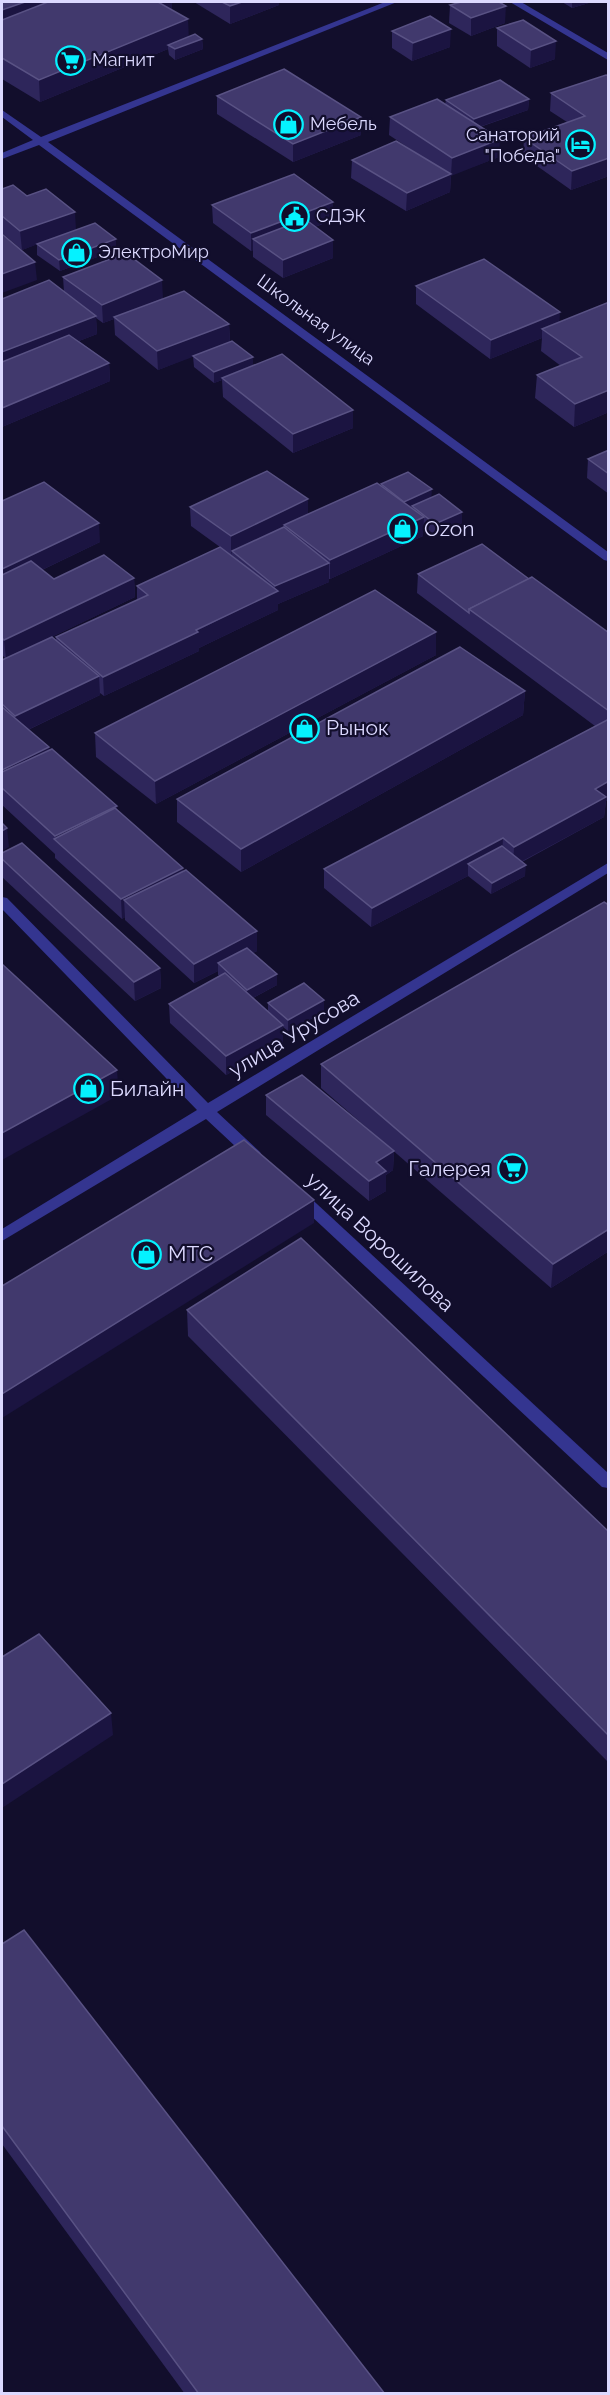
<svg xmlns="http://www.w3.org/2000/svg" width="610" height="2395" viewBox="0 0 610 2395" font-family="Raleway,sans-serif">
	<style>
		.lines { fill: none; stroke-linecap: round; stroke-linejoin: round }
		.minor { fill: #343590; fill-rule: evenodd }
		.wall { fill: #2e265b }
		.shaded-wall { fill: #1b1441 }
		.building { fill: #41396d; stroke: #595284; stroke-width: 1.5 }
		.labels { text-anchor: middle; stroke-width: 4.5; stroke-linejoin: round; paint-order: stroke }
		.far-poi-label { font-size: 18px; fill: #dcd9ff; stroke: #120e2c; text-anchor: start }
		.far-street-label { font-size: 18px; fill: #dcd9ff; stroke: #120e2c }
		.poi-label { font-size: 21px; fill: #dcd9ff; stroke: #120e2c; text-anchor: start }
		.street-label { font-size: 21px; fill: #dcd9ff; stroke: #120e2c }
	</style>
	<rect width="100%" height="100%" fill="#120e2c"/>
	<g class="lines">
		<!-- minor -->
		<g class="minor">
			<path d="M385,2h12l-349,140 560,410v9l-4,-1 -565,-415 -37,14v-6l31,-13 -31,-23v-7l39,27z"/>
			<path d="M510,2h11l87,51v7z"/>
			<path d="M608,863v10l-391,239 43,40 2,4 -2,4h-10l-44,-41 -204,122v-12l195,-119 -195,-201v-12l5,1 201,205z"/>
			<path d="M299,1191l5,1 304,281v15l-6,-1 -308,-287 -2,-4 2,-4z"/>
		</g>
	</g>
	<!-- wall -->
	<g class="wall">
		<path d="M2,2h42v1l128,-1v8l17,27 13,2 1,10 -28,11 -6,-5 -1,-6 -128,53 -38,-23z"/>
		<path d="M194,2h85v3l-49,19z"/>
		<path d="M562,2h30l-20,6z"/>
		<path d="M450,5l55,18 -34,13 -22,-13z"/>
		<path d="M497,28l58,31 -25,9 -33,-22z"/>
		<path d="M392,31l58,16 -38,14 -20,-13z"/>
		<path d="M609,76v100l-38,14 -48,-34 1,-18 43,-16 -17,-11 1,-18z"/>
		<path d="M217,96l144,39 -68,27 -76,-48z"/>
		<path d="M529,99l-1,11 -48,17 19,30 -48,18 -1,17 -44,19 -55,-33 1,-18 69,-4 -32,-21 1,-18 55,-12 1,-5z"/>
		<path d="M2,189l74,41 40,9v11l-56,21 -23,-16v-11l-15,6 -20,-17z"/>
		<path d="M333,202v18l-18,7 18,31 -50,20 -30,-21v-7l-2,1 -38,-28 -1,-18z"/>
		<path d="M63,277l100,21 -10,5 76,21 1,18 23,24 100,44v18l-60,25 -70,-56 -1,-17 -8,3 -20,-16 -1,-11 -35,14 -43,-35 -1,-16 -11,4 -7,-5 1,16 -18,7 30,22 1,18 -108,46v-128l62,-7z"/>
		<path d="M416,286l143,36 50,-20v110l-35,15 -39,-29 2,-23 24,-9 -20,-15 1,-13 -52,21 -74,-55z"/>
		<path d="M609,450v44l-22,-16 1,-19z"/>
		<path d="M381,484l50,13 31,15v11l-27,12 -12,-9v10l-93,43h-1v3l-51,22v6l-79,38v3l-95,45 -4,-3v2l-72,35 21,17v3l68,56v4l66,61 74,60v20l-4,2 24,21v11l-24,13 15,13v-8l56,-3v12l-36,19 -5,-4v17l-57,31 -56,-52 -1,-19 51,-28 -2,-1v-4l-24,12 -69,-63v-3l-3,2 -67,-61v-4l-53,-49v-145l3,-2 -3,-3v-154l98,41 -58,28 12,9 80,-1 1,19 -94,45 15,-2v-3l81,-37v-14l83,-39 -29,-21 -1,-19 118,8 73,-29z"/>
		<path d="M418,574l111,5 80,54v167l-3,1 -2,16 -82,45 3,14 -34,18 -23,-18 -97,51 -47,-39v-19l271,-143 -178,-133z"/>
		<path d="M436,632v23l-280,149 -60,-47 -1,-24z"/>
		<path d="M525,691l-2,24 -282,157 -64,-50v-23z"/>
		<path d="M2,853l158,115 1,20 -26,13 -133,-124z"/>
		<path d="M609,905v346l-58,37 -230,-200v-24z"/>
		<path d="M266,1095l128,56 -1,19 -7,5v16l-17,10 -103,-86z"/>
		<path d="M187,1310l422,222v231l-421,-427z"/>
		<path d="M2,1944l383,450h-200l-183,-250z"/>
	</g>
	<!-- shaded-wall -->
	<g class="shaded-wall">
		<path d="M25,2h19v11l-42,15v-18z"/>
		<path d="M150,2h22v8z"/>
		<path d="M242,2h37v3l-49,19v-18z"/>
		<path d="M572,2h20l-20,6z"/>
		<path d="M506,6l-1,17 -34,13v-18z"/>
		<path d="M188,19l1,21 -21,5v4l-128,53 -1,-22z"/>
		<path d="M451,29l-1,18 -38,14 1,-18z"/>
		<path d="M202,39l1,10 -28,11v-11z"/>
		<path d="M556,41l-1,18 -25,9 1,-18z"/>
		<path d="M529,99l-1,11 -55,19 1,-10z"/>
		<path d="M361,117v18l-68,27v-18z"/>
		<path d="M500,139l-1,18 -48,19 1,-18z"/>
		<path d="M609,158v18l-38,14 1,-19z"/>
		<path d="M451,174l-1,18 -44,19 1,-18z"/>
		<path d="M333,202v18l-70,26 -10,-7v11l-2,1v-18z"/>
		<path d="M75,212l1,18 -54,20 -2,-19z"/>
		<path d="M116,239v11l-56,21 -1,-11z"/>
		<path d="M333,240v18l-50,20v-18z"/>
		<path d="M35,262l2,18 -35,13v-19z"/>
		<path d="M162,280l1,18 -48,20 -1,-1v2l-11,4 -1,-18z"/>
		<path d="M560,312l-1,18 -17,-1v9l-52,21 1,-19z"/>
		<path d="M96,316l1,18 -95,37v-19z"/>
		<path d="M229,324l1,19 -72,27 -1,-19z"/>
		<path d="M253,357v11l-31,10v2l-8,3v-11z"/>
		<path d="M109,363l1,18 -108,46v-19z"/>
		<path d="M609,390v22l-35,15 1,-23z"/>
		<path d="M353,410v18l-60,25v-19z"/>
		<path d="M432,489l-1,12 -19,5 -1,3 -7,4v-11z"/>
		<path d="M308,499v19l-24,7v4l-52,22 -1,4v-19z"/>
		<path d="M462,512v11l-27,12v-11z"/>
		<path d="M424,517l-1,19 -93,43v-19z"/>
		<path d="M99,523l1,19 -98,47v-20z"/>
		<path d="M329,563v19l-51,22v6l-79,38v3l-95,45 -1,-19 172,-85v-6z"/>
		<path d="M134,578l1,19 -129,62 -2,-19z"/>
		<path d="M436,632v23l-280,149 -1,-23z"/>
		<path d="M99,676l1,19 -83,40 -2,-19z"/>
		<path d="M525,691l-2,24 -282,157v-23z"/>
		<path d="M49,747l1,20 -48,21v-18z"/>
		<path d="M609,781v19l-3,1 -2,16 -91,49 1,-19 81,-58z"/>
		<path d="M117,806l1,19 -63,15v-4z"/>
		<path d="M7,828l2,19 -7,4v-20z"/>
		<path d="M503,838l-1,19 -34,7v12l-97,51 1,-19z"/>
		<path d="M526,865l-1,11 -34,18 1,-11z"/>
		<path d="M183,868l1,20 -60,12 1,17 -3,2 -1,-20z"/>
		<path d="M257,931v20l-34,17 -5,-5v8l-24,12v-19z"/>
		<path d="M160,968l1,20 -26,13 -1,-19z"/>
		<path d="M277,974v11l-30,16v-11z"/>
		<path d="M324,1000v12l-36,19v-11z"/>
		<path d="M283,1025v19l-57,31v-19z"/>
		<path d="M117,1070l2,25 -117,65v-27z"/>
		<path d="M394,1151l-1,19 -7,5v16l-17,10v-20l7,-19z"/>
		<path d="M314,1200v23l-312,195v-24z"/>
		<path d="M609,1229v22l-58,37 2,-24z"/>
		<path d="M111,1713l2,22 -111,73v-24z"/>
	</g>
	<!-- building -->
	<g class="building">
		<path d="M2,2h23l-23,8z"/>
		<path d="M48,2h110l30,17 -149,61 -37,-22v-38z"/>
		<path d="M222,2h20l-12,4z"/>
		<path d="M461,2h38l7,4 -35,12 -21,-13z"/>
		<path d="M430,16l21,13 -38,14 -21,-12z"/>
		<path d="M523,20l33,21 -25,9 -34,-22z"/>
		<path d="M195,34l7,5 -27,10 -7,-4z"/>
		<path d="M284,69l77,48 -68,27 -76,-48z"/>
		<path d="M606,75l3,1v82l-37,13 -48,-33 61,-22 -34,-23z"/>
		<path d="M500,80l29,19 -55,20 -28,-19z"/>
		<path d="M437,99l63,40 -48,19 -62,-41z"/>
		<path d="M396,141l55,33 -44,19 -55,-33z"/>
		<path d="M294,174l39,28 -82,31 -39,-28z"/>
		<path d="M13,185l14,11 19,-7 29,23 -55,19 -18,-15v-27z"/>
		<path d="M305,219l28,21 -50,20 -30,-21z"/>
		<path d="M95,223l21,16 -57,21 -22,-16z"/>
		<path d="M2,234l33,28 -33,12z"/>
		<path d="M126,253l36,27 -60,25 -39,-28z"/>
		<path d="M484,259l76,53 -69,28 -75,-54z"/>
		<path d="M49,280l47,36 -94,36v-53z"/>
		<path d="M184,291l45,33 -72,27 -43,-34z"/>
		<path d="M609,302v88l-34,14 -38,-29 45,-18 -40,-28z"/>
		<path d="M69,335l40,28 -107,45v-46z"/>
		<path d="M232,341l21,16 -39,15 -21,-16z"/>
		<path d="M282,354l71,56 -60,24 -71,-56z"/>
		<path d="M609,450v24l-21,-15z"/>
		<path d="M267,471l41,28 -77,37 -41,-29z"/>
		<path d="M408,472l24,17 -28,13 -23,-18z"/>
		<path d="M44,482l55,41 -97,46v-68z"/>
		<path d="M377,483l47,34 -94,43 -46,-35z"/>
		<path d="M439,494l23,18 -27,12 -23,-18z"/>
		<path d="M284,527l45,36 -54,23 -43,-35z"/>
		<path d="M482,544l47,35 -60,30v4l-51,-39z"/>
		<path d="M220,547l58,44 -82,39 2,2 -95,45 -47,-40 92,-42 -11,-9z"/>
		<path d="M104,555l30,23 -130,62 -2,-2v-63l29,-14 23,18z"/>
		<path d="M532,577l77,56v78l-140,-102z"/>
		<path d="M375,590l61,42 -281,149 -60,-48z"/>
		<path d="M52,637l47,39 -84,40 -13,-12v-44z"/>
		<path d="M460,647l65,44 -284,158 -64,-50z"/>
		<path d="M2,707l47,40 -47,23z"/>
		<path d="M609,719v62l-14,8 11,8 -92,50 -11,-9 -131,70 -48,-39z"/>
		<path d="M52,749l65,57 -62,30 -53,-48v-16z"/>
		<path d="M115,808l68,60 -62,31 -67,-60z"/>
		<path d="M2,823l5,5 -5,3z"/>
		<path d="M22,843l138,125 -26,14 -132,-123v-6z"/>
		<path d="M502,846l24,19 -34,18 -24,-19z"/>
		<path d="M186,870l71,61 -63,33 -70,-64z"/>
		<path d="M604,902l5,3v324l-56,35 -232,-200z"/>
		<path d="M247,948l30,26 -30,16 -29,-27z"/>
		<path d="M2,964l115,106 -115,63z"/>
		<path d="M225,973l58,52 -57,31 -57,-52z"/>
		<path d="M304,983l20,17 -36,20 -20,-17z"/>
		<path d="M302,1075l92,76 -18,11 10,9 -17,10 -103,-86z"/>
		<path d="M244,1140l70,60 -312,194v-108z"/>
		<path d="M301,1238l308,294v204l-422,-426z"/>
		<path d="M39,1634l72,79 -109,71v-127z"/>
		<path d="M24,1930l361,464h-186l-197,-268v-182z"/>
	</g>
	<!-- icons -->
	<defs>
		<symbol id="supermarket-ring" viewBox="-11 -11 22 22"><circle r="9.5" fill="#120e2c" stroke="#05f2ff" stroke-width="1.5"/><path d="M-6-5.5h2.5l.6 2H6L4.5 2H-2.5L-4.4-4H-6ZM-1.5 3.2a1.3 1.3 0 1 0 .1 0ZM3 3.2a1.3 1.3 0 1 0 .1 0Z" fill="#05f2ff"/></symbol>
		<symbol id="shop-ring" viewBox="-11 -11 22 22"><circle r="9.5" fill="#120e2c" stroke="#05f2ff" stroke-width="1.5"/><path d="M-5-2.5h2.3a2.7 3.5 0 0 1 5.4 0H5L5.5 6h-11ZM-1.5-2.5h3a1.5 2.3 0 0 0-3 0Z" fill="#05f2ff"/></symbol>
		<symbol id="hotel-ring" viewBox="-11 -11 22 22"><circle r="9.5" fill="#120e2c" stroke="#05f2ff" stroke-width="1.5"/><path d="M-6-4.5h1.5V1H6V5H4.5V3h-9V5H-6ZM-4 0a1.8 1.8 0 1 1 3.6 0ZM.5 0V-2.5h3Q6-2.5 6 0Z" fill="#05f2ff"/></symbol>
		<symbol id="civic-ring" viewBox="-11 -11 22 22"><circle r="9.5" fill="#120e2c" stroke="#05f2ff" stroke-width="1.5"/><path d="M-.6-6.5H3V-4.5H.6V-3L4-1V1h2V6H-6V1h2V-1L-.6-3ZM-1.2 2.5V6h2.4V2.5Z" fill="#05f2ff"/></symbol>
	</defs>
	<g fill-rule="evenodd">
		<use href="#supermarket-ring" x="54" y="44" width="33" height="33"/>
		<use href="#shop-ring" x="272" y="108" width="33" height="33"/>
		<use href="#hotel-ring" x="564" y="128" width="33" height="33"/>
		<use href="#civic-ring" x="278" y="200" width="33" height="33"/>
		<use href="#shop-ring" x="60" y="236" width="33" height="33"/>
		<use href="#shop-ring" x="386" y="512" width="33" height="33"/>
		<use href="#shop-ring" x="288" y="712" width="33" height="33"/>
		<use href="#shop-ring" x="72" y="1072" width="33" height="33"/>
		<use href="#supermarket-ring" x="496" y="1152" width="33" height="33"/>
		<use href="#shop-ring" x="130" y="1238" width="33" height="33"/>
	</g>
	<g class="labels">
		<!-- far-poi labels -->
		<g class="far-poi-label">
			<text x="92" y="66">Магнит</text>
			<text x="310" y="130">Мебель</text>
			<text x="560" y="141" text-anchor="end">Санаторий<tspan x="560" dy="21">"Победа"</tspan></text>
			<text x="316" y="222">СДЭК</text>
			<text x="98" y="258">ЭлектроМир</text>
		</g>
		<!-- far-street labels -->
		<g class="far-street-label">
			<text transform="translate(316 320) rotate(36)" y="6">Школьная улица</text>
		</g>
		<!-- poi labels -->
		<g class="poi-label">
			<text x="424" y="536">Ozon</text>
			<text x="326" y="735">Рынок</text>
			<text x="110" y="1096">Билайн</text>
			<text x="491" y="1176" text-anchor="end">Галерея</text>
			<text x="168" y="1261">МТС</text>
		</g>
		<!-- street labels -->
		<g class="street-label">
			<text transform="translate(294 1034) rotate(-31)" y="7">улица Урусова</text>
			<text transform="translate(380 1242) rotate(43)" y="7">улица Ворошилова</text>
		</g>
	</g>
	<!-- border -->
	<rect width="610" height="2395" fill="none" stroke="#dcd9ff" stroke-width="6"/>
</svg>
